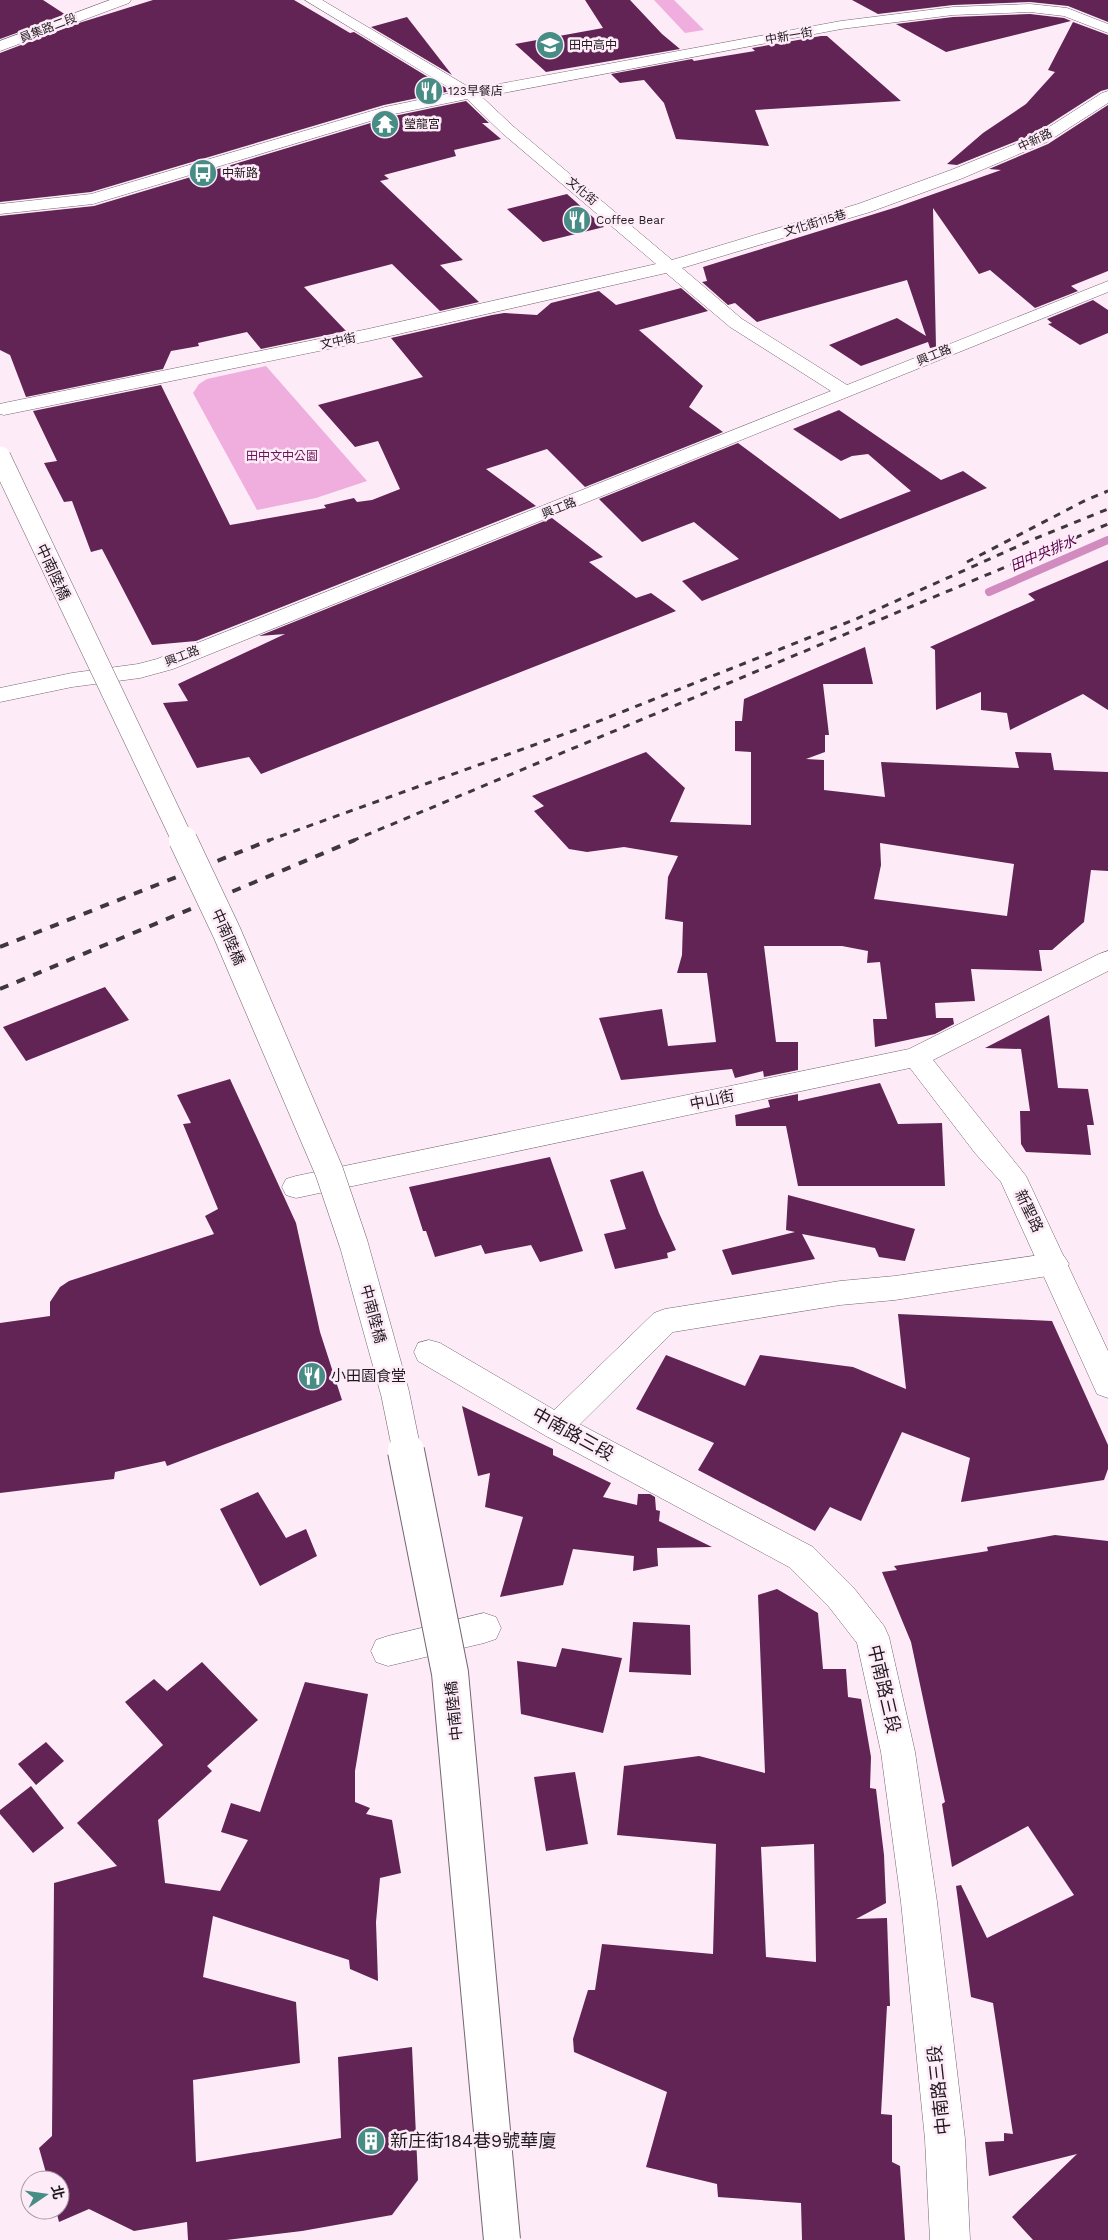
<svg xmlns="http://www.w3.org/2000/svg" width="1108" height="2240" viewBox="0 0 1108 2240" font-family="'Work Sans','Noto Sans TC',sans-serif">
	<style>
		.green { fill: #efaedd }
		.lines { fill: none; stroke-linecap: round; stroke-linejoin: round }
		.stream { stroke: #d18bbf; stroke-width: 8 }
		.building { fill: #612454; fill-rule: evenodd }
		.pedestrian-casing { stroke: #746570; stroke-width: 1 }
		.minor-casing { stroke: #746570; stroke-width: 1 }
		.secondary-casing { stroke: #746570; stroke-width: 1 }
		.pedestrian { fill: #fff; fill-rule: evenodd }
		.minor { fill: #fff; fill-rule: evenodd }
		.secondary { fill: #fff; fill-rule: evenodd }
		.rail-far1 { stroke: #3e373c; stroke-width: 3; stroke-dasharray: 7 7; stroke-linecap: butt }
		.rail { stroke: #3e373c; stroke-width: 4; stroke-dasharray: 9 9; stroke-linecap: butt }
		.secondary-bridge-far2-casing { stroke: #746570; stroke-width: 22; stroke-linecap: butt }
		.secondary-bridge-far1-casing { stroke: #746570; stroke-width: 29; stroke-linecap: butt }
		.secondary-bridge-casing { stroke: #746570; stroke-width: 38; stroke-linecap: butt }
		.secondary-bridge-far2 { stroke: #fff; stroke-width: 21 }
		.secondary-bridge-far1 { stroke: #fff; stroke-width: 28 }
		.secondary-bridge { stroke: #fff; stroke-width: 36 }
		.labels { text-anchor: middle; stroke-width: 5; stroke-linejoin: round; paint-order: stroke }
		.far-street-label { font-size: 12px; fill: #1f191d; stroke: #fdecf8 }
		.far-poi-label { font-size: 12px; fill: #1f191d; stroke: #fdecf8; text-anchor: start }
		.far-park-label { font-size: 12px; fill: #681458; stroke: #fdecf8 }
		.far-water-label { font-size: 14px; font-style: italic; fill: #59014b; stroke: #fdecf8 }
		.street-label { font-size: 15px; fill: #1f191d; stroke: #fdecf8 }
		.poi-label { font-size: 15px; fill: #1f191d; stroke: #fdecf8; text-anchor: start }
		.near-street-label { font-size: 18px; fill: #1f191d; stroke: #fdecf8 }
		.near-poi-label { font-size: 18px; fill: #1f191d; stroke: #fdecf8; text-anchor: start }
	</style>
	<rect width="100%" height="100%" fill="#fdecf8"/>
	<!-- green -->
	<g class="green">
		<path d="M654,0h20l30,30 -19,3z"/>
		<path d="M266,366l101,115 -51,17 -59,12 -64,-117 6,-9 8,-5z"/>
	</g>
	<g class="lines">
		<!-- stream -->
		<path class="stream" d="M989,592l119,-52"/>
	</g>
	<!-- building -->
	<g class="building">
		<path d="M0,0h43l23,15 -66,24z"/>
		<path d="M153,0h141l56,33 4,-1 97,59 -67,14 -293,87 -91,10v-149l79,-30z"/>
		<path d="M585,0h45l32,34 18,15 -134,23 -31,-28 88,-16z"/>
		<path d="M852,0h256v22l-40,-16 -38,-4 -77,3 -75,9z"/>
		<path d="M1030,14l34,4 7,3 -125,31 -50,-28 57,-7z"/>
		<path d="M407,17l45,58 -81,-48z"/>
		<path d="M1073,22l35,13v54l-7,2 -67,43 -77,31 -10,-1 36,-31 43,-29 29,-32 -7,-2z"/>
		<path d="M821,36h6l74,65 -146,9 14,36 -93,-7 -12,-36 -20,-23 -24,3 -9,-9 81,-15 2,2 61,-10 -3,-3z"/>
		<path d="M466,101l23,22h-7l19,16 -47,11 2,6 -72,19 5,4 -9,2 83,79 -23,5 39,37 -39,9 -48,-47 -88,23 42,44 -85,18 -14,-17 -49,11 1,3 -28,5 -8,18 -137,28 -16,-42 -10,-5v-134l94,-10 300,-90z"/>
		<path d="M1108,105v166l-37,15 7,5 -43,17 -45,-38 -11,4 -46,-66 3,139 -6,1 -2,-6 -67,24 -32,-21 68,-27 29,18 -19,-56 -150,42 -22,-19 -7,2 -26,-23 5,-1 -4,-14 194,-60 104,-37 -12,-1 59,-25z"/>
		<path d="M567,194l37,33 -61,15 -36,-33z"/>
		<path d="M681,288l27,23 -69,19 64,56 -14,21 34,25 -138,55 -38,-38 -61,20 50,37 -340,135 -44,4 -50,-96 -11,3 -19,-51 -8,1 -20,-39 13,-2 -24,-50 128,-26 69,140 96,-17 -2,-3 30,-7 3,4 15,-2 28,-11 -22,-48 -23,6 -37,-42 105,-28 -32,-39 101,-23 12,-2 33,2 14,-12 48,-12 17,14z"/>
		<path d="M1093,300l15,10v23l-28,12 -32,-21 4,-1 -5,-4z"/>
		<path d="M839,410l102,70 22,-9 24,17 -285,113 -20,-20 57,-22 -45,-37 -52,20 -43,-43 139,-56 102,76 71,-28 -43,-37 -16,2 -11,5 -48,-32z"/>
		<path d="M552,518l51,39 -14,5 47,36 15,-5 25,18 -415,163 -12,-17 -52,11 -34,-65 25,-2 -10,-17 107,-50 -26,2z"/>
		<path d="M1108,560v150l-25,-16 -73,36 -3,-17 -26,-3v-18l-45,18 -1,-60 -5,-3 105,-47 -7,-6z"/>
		<path d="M865,647l8,37h-50l6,51h-4v17l-19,7 18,1v30l61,7 -4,-35 138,6 -4,-16 36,1 3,17 54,2v99l-17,-1 -7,52 -32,28h-13l3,21 -71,-2 4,32 -40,2 1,15h17l1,6 -19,10 -60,13 -2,-28h14l-7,-57 -13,1 1,-12 -26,-5h-78l12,96h22v28l-34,7 -1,-6 -28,7 -3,-9 -111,11 -22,-62 63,-9 6,37 48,-4 -9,-69h-30l5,-18 1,-33 -18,-3 3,-42 10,-21 -54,-9 -37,5 -18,-3 -35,-38 10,-5 -12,-10 114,-44 39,36 -15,34 81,3v-73l-16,-1v-30h7l2,-22zM880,843l134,21 -7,52 -133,-17 7,-34z"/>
		<path d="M105,987l24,33 -103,41 -23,-34z"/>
		<path d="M1049,1015l9,73 30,1 6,36h-7l4,30 -65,-3 -5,-8 -1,-33h10l-9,-62 -36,-1z"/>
		<path d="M230,1079l66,144 24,109 22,68 -175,66 -2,-5 -50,11 -1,7 -114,14v-170l50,-7v-14l10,-15 9,-6 145,-47 -9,-18 13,-7 -35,-85 8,-1 -14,-28z"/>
		<path d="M880,1083l18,41 44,-1 3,63h-147l-12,-60h-50l-1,-11 35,-8 -2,-7 30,-6v7z"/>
		<path d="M550,1157l33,94 -43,11 -9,-17 -46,9 -4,-9 -46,12 -9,-26h-3l-14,-44z"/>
		<path d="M643,1171l16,42 17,37 -9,3 1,5 -53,11 -11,-35 22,-5 -16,-49z"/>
		<path d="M788,1195l127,34 -10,32 -26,-4 -4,-9 -73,-14 13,25 -83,16 -10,-25 73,-18 -9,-2z"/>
		<path d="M898,1314l154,7 56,124v24l-4,11 -143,22 9,-44 -68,-26 -41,89 -31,-14 -15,24 -117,-61 16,-27 -78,-34 30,-54 79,31 15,-31 93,12 53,22z"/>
		<path d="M462,1406l91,43v6l58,28 -8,14 34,8 1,-11h12l5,3 1,13 4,1 -1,10 53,26 -55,1 1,18 -25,5 1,-15 -61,-7 -10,36 -63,12 23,-80 -38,-10 5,-34 -12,3z"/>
		<path d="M258,1492l28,46 20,-9 11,27 -57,30 -40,-77z"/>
		<path d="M1055,1535l53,6v699h-75l-21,-23 65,-63 -88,22 -4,-34 19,-1v-8l9,1 -20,-131 -22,-6 -15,-111 5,-1 26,53 87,-43 -46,-69 -76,41 -10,-63 3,-2 -34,-160 -29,-70 15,-2 -3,-4 94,-15 -1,-4z"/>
		<path d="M777,1589l41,24 5,56h23l2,28 13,2 10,58 -1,31 6,1 8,66 2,48 -30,16 31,-1 3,88h-3l-6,108 11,1v47l8,4 5,74h-103l-1,-37 -83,-6 -1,-13 -71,-17 21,-75 -93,-40 -1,-13 15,-49h7l7,-46 111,10 3,-110 -99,-9 7,-69 75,-10 66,17 -7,-178zM814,1844l2,118 -50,-5 -5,-110z"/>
		<path d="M633,1622l57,3 1,50 -62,-3z"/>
		<path d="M562,1648l60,10 -19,75 -82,-19 -4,-53 39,6z"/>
		<path d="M202,1662l56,58 -51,46 5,5 -54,49 7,63 55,8 28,-51 -27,-8 10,-29 29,9 45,-130 63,12 -13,77v31l15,6 -4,6 26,6 9,53 -21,5 -4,44 2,59 -28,-12 -1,-9 -136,-44 -10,61 93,25 4,61 -107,17 3,82 145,-24 -3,-81 74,-10 6,133 -26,35 -90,16 -76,9h-38l-1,-18 -53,9 -45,-22 -30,13 -3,-12h4v-30h-12l-9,-32 13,-12 2,-253 63,-17 -40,-43 86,-78 -38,-43 29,-23 13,12z"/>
		<path d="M46,1742l18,19 -28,24 -18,-21z"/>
		<path d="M575,1772l13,72 -42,7 -12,-74z"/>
		<path d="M31,1786l33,42 -31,25 -33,-39v-4z"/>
	</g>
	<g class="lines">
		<defs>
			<path id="pedestrian" d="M1054,1253l10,3 5,8 -5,8 -10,3 -159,25 -55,5 -167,27 -105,104 -11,4 -11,-4 -5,-9 5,-9 108,-105 11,-4 175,-28 55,-5z"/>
			<g id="minor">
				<path d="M305,0h17l150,89 369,-68 112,-14 77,-3 37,4 41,16v9l-44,-17 -34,-4 -77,3 -112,14 -359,68 32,30 158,133 186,-56 93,-34 84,-34 67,-43 6,-2v12l-61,39 -84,36 -93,34 -188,56 60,51 105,66 261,-104v11l-935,377 -33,9 -68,9 -72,15v-14l72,-15 66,-9 19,-5 674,-268 -101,-64 -64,-54 -298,68 -364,74 -4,-1v-10l4,-1 364,-74 288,-65 -154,-131 -35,-34 -73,15 -301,90 -93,10v-10l91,-10 294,-87 71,-15z"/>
				<path d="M1108,951v20l-175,89 93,116 82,175v47l-11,-4 -4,-9 -92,-203 -26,-29 -65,-85 -614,130 -10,-3 -4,-8 4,-8 10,-3 613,-127 190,-95z"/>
				<path d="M429,1340l11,3 128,75 245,129 40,40 31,39 5,11 26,115 22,150 28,237 5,101h-40l-5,-101 -24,-237 -20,-150 -24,-109 -28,-36 -40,-40 -243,-131 -128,-75 -4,-9 4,-9z"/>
				<path d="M484,1613l12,4 5,11 -5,11 -12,4 -96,23 -12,-4 -5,-11 5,-11 12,-4z"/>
			</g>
			<path id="secondary" d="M110,0h21l-2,3 -129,48v-10z"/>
		</defs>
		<!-- pedestrian casing -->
		<use href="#pedestrian" class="pedestrian-casing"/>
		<!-- minor casing -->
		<use href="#minor" class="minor-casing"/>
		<!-- secondary casing -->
		<use href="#secondary" class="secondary-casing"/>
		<!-- pedestrian -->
		<use href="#pedestrian" class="pedestrian"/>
		<!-- minor -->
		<use href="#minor" class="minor"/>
		<!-- secondary -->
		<use href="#secondary" class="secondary"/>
		<!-- rail-far1 -->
		<g class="rail-far1">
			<path d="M967,562l119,-62 22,-9"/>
			<path d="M267,841l317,-114 272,-108 178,-80 74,-30"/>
			<path d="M352,841l756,-317"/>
		</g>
		<!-- rail -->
		<g class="rail">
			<path d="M0,947l270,-107"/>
			<path d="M0,989l355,-149"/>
		</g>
		<defs>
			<path id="secondary-bridge-far2" d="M0,457l183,384"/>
			<path id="secondary-bridge-far1" d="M183,840l44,93 102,238 25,74 41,148 12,59"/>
			<path id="secondary-bridge" d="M406,1451l44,222 52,567"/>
		</defs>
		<!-- secondary-bridge-far2 casing -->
		<use href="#secondary-bridge-far2" class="secondary-bridge-far2-casing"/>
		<!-- secondary-bridge-far1 casing -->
		<use href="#secondary-bridge-far1" class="secondary-bridge-far1-casing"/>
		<!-- secondary-bridge casing -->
		<use href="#secondary-bridge" class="secondary-bridge-casing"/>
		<!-- secondary-bridge-far2 -->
		<use href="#secondary-bridge-far2" class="secondary-bridge-far2"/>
		<!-- secondary-bridge-far1 -->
		<use href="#secondary-bridge-far1" class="secondary-bridge-far1"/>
		<!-- secondary-bridge -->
		<use href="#secondary-bridge" class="secondary-bridge"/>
	</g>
	<!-- icons -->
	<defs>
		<symbol id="school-disc" viewBox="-11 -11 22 22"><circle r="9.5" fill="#478d86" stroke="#fdecf8"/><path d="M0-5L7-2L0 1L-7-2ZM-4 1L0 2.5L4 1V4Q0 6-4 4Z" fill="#fff"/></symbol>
		<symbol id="restaurant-disc" viewBox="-11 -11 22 22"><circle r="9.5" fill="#478d86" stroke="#fdecf8"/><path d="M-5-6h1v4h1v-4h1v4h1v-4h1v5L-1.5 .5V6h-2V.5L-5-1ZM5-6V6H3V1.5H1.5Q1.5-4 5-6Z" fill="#fff"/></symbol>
		<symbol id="temple-disc" viewBox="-11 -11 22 22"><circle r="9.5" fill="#478d86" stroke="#fdecf8"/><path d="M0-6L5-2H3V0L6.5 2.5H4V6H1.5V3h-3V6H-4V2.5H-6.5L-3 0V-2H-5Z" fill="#fff"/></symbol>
		<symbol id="bus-disc" viewBox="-11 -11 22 22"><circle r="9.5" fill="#478d86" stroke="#fdecf8"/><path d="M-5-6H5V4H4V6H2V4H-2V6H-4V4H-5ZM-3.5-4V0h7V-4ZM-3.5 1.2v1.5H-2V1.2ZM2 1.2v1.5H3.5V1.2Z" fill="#fff"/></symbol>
		<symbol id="building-disc" viewBox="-11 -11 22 22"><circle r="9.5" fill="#478d86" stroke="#fdecf8"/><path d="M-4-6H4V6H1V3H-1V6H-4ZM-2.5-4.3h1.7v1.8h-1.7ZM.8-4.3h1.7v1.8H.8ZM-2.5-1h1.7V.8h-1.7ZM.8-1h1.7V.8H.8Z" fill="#fff"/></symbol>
	</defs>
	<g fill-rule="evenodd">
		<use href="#school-disc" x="534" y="29" width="32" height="32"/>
		<use href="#restaurant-disc" x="413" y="75" width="32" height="32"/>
		<use href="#temple-disc" x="369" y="108" width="32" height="32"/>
		<use href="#bus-disc" x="187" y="157" width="32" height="32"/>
		<use href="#restaurant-disc" x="561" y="204" width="32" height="32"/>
		<use href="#restaurant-disc" x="296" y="1360" width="32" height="32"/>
		<use href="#building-disc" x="355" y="2125" width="32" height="32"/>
	</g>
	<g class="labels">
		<!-- far-street labels -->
		<g class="far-street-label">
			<text transform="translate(48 28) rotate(-21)" y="4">員集路二段</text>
			<text transform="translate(789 36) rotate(-10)" y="4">中新一街</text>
			<text transform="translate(1035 140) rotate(-26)" y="4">中新路</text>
			<text transform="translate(582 191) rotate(40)" y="4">文化街</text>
			<text transform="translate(815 223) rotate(-17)" y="4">文化街115巷</text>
			<text transform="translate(338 341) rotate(-12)" y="4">文中街</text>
			<text transform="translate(934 355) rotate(-22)" y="4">興工路</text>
			<text transform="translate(559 508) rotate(-22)" y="4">興工路</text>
			<text transform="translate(182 656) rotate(-21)" y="4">興工路</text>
		</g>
		<!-- far-poi labels -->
		<g class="far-poi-label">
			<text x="569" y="49">田中高中</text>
			<text x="448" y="95">123早餐店</text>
			<text x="404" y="128">瑩龍宮</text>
			<text x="222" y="177">中新路</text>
			<text x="596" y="224">Coffee Bear</text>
		</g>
		<!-- far-park labels -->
		<g class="far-park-label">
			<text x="282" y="460">田中文中公園</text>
		</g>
		<!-- far-water labels -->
		<g class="far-water-label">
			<text transform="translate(1043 553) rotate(-23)" y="5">田中央排水</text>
		</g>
		<!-- street labels -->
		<g class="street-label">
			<text transform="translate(53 572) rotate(65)" y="5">中南陸橋</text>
			<text transform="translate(228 937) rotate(66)" y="5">中南陸橋</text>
			<text transform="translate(712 1100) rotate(-12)" y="5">中山街</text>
			<text transform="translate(1029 1211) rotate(64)" y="5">新聖路</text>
			<text transform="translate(373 1314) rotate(75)" y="5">中南陸橋</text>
			<text transform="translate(454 1711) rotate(-96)" y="5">中南陸橋</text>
		</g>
		<!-- poi labels -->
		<g class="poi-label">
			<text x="331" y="1381">小田園食堂</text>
		</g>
		<!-- near-street labels -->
		<g class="near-street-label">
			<text transform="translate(573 1434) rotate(29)" y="6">中南路三段</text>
			<text transform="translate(884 1689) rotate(77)" y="6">中南路三段</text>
			<text transform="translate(939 2090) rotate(-96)" y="6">中南路三段</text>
		</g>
		<!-- near-poi labels -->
		<g class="near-poi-label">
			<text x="390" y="2147">新庄街184巷9號華廈</text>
		</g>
	</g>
	<!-- north arrow -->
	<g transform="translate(45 2195) rotate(77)"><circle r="24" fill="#fdecf8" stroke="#a498a0"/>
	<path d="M0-4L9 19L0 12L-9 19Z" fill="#478d86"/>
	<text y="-8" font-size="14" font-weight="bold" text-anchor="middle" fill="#1f191d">北</text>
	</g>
</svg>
